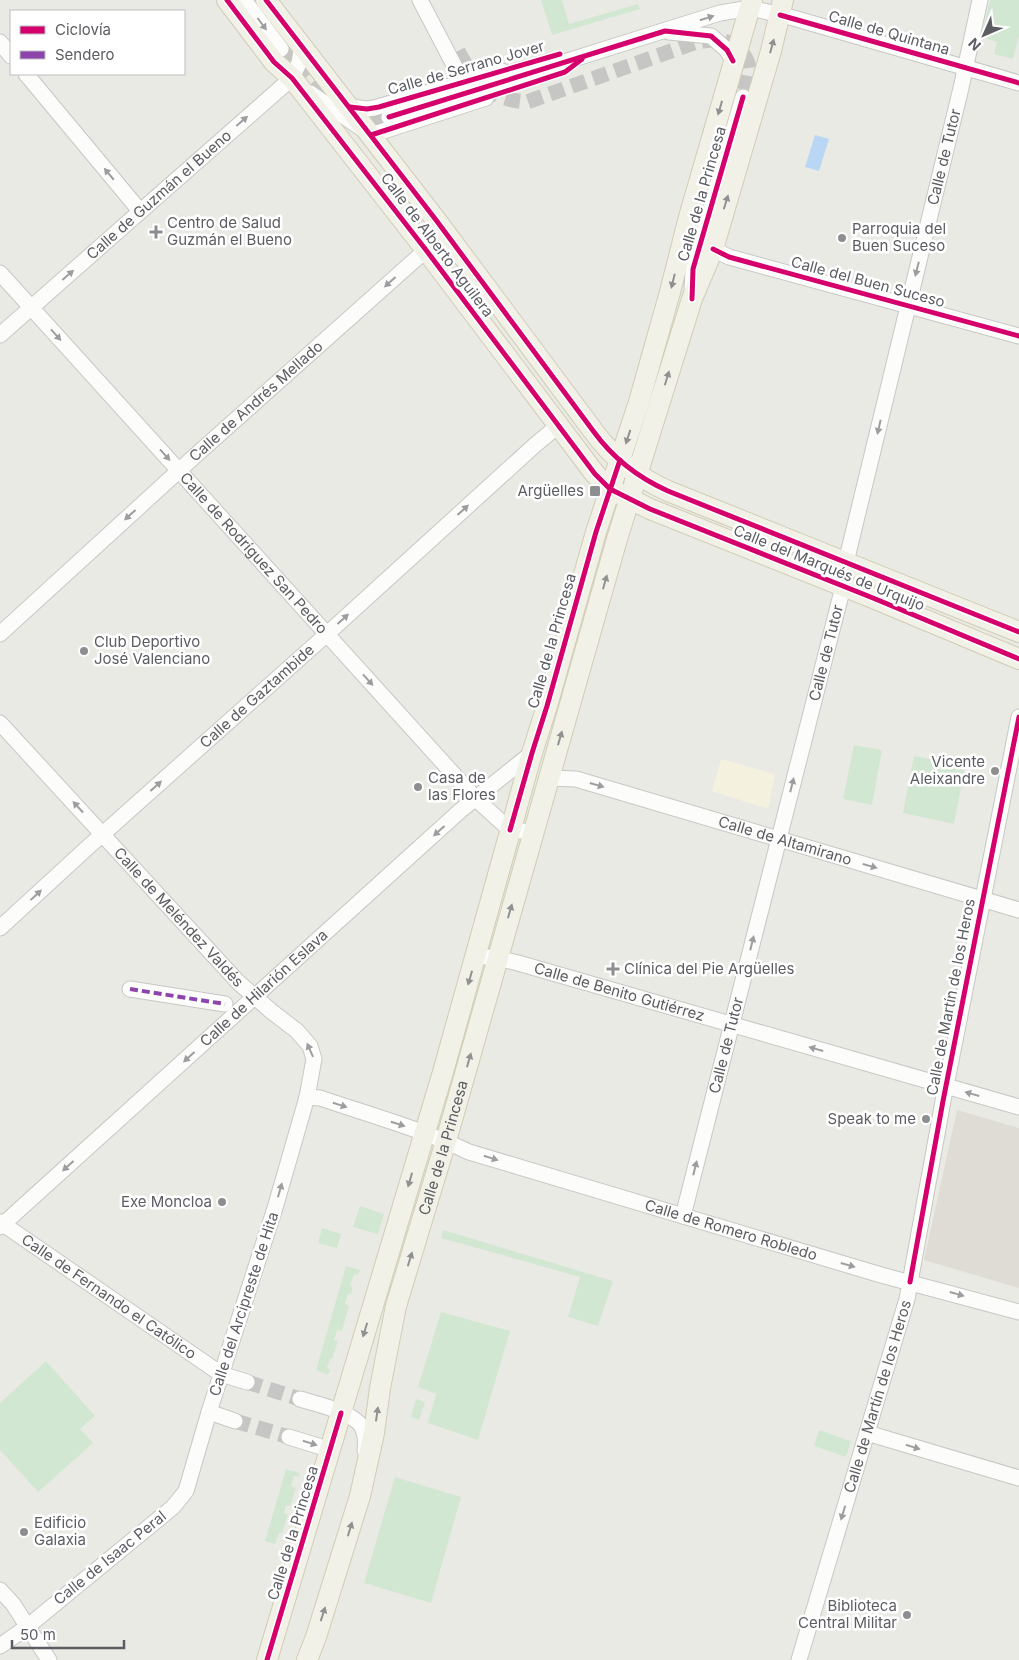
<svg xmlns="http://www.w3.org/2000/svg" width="1019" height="1660" viewBox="0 0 1019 1660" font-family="Inter,sans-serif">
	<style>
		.commercial { fill: #f4f1de }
		.education { fill: #dedcd4 }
		.green { fill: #d2e7d2 }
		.water { fill: #b9d6f4 }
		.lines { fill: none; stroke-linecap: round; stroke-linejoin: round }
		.minor-tunnel { stroke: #c6c7c4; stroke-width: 15; stroke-dasharray: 15 8; stroke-linecap: butt }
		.minor-casing { stroke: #c7c7c5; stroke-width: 17 }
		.major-casing { stroke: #d1ccb4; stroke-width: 22 }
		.minor { stroke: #fcfcfb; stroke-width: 15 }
		.major { stroke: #f2f1e7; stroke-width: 20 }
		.quiet { stroke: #8e44ad; stroke-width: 4; stroke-dasharray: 8 4; stroke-linecap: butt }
		.cycleway-casing { stroke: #fff; stroke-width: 8 }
		.cycleway { stroke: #d6006c; stroke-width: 5 }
		.oneway { fill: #9b9d9f }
		.oneway2 { fill: #909191 }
		.poi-dot { fill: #8d8e90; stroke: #fff; stroke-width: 2 }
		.labels { text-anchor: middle; stroke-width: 5; stroke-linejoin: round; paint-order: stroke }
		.street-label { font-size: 15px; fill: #5b5d62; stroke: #fff }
		.poi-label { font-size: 15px; fill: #5b5d62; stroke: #fff; text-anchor: start }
	</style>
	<rect width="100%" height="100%" fill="#eaeae5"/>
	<!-- commercial -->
	<path class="commercial" d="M721,759l54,15 -7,35 -56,-18z"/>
	<!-- education -->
	<path class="education" d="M957,1110l62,18v160l-95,-28z"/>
	<!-- green -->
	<g class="green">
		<path d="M541,0h21l7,24 69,-20 2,5 -88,26z"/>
		<path d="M990,0h29v36l-6,23 -19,-5 3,-12 -16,-5z"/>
		<path d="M854,745l28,5 -10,55 -29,-6z"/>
		<path d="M914,756l51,10 -11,58 -51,-11z"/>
		<path d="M360,1206l24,8 -6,20 -25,-7z"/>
		<path d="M322,1228l19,6 -4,14 -19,-5z"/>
		<path d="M443,1230l170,51 -15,45 -30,-9 12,-40 -139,-39z"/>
		<path d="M346,1266l14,4 -2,5 -4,-1 -4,12 3,1 -2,7h-3l-3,10 4,2 -7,25 -5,-1 -3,10 4,1 -6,18h-2l-3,9 3,2 -2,5 -12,-5z"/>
		<path d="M441,1312l69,19 -32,109 -50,-17 8,-29 -18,-7z"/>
		<path d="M46,1361l49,55 -15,13 13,14 -55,49 -38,-42v-47z"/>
		<path d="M416,1399l9,3 -6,18 -8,-3z"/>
		<path d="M819,1430l32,11 -5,16 -32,-11z"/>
		<path d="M286,1469l14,4 -1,4 -5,-1 -3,10 5,2 -6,18 -4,-1 -2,8 4,2 -6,18h-3l-4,11 -10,-3z"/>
		<path d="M395,1477l66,20 -30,106 -67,-20z"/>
	</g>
	<!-- water -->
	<path class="water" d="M815,135l14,4 -10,32 -14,-4z"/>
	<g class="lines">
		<!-- minor-tunnel -->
		<g class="minor-tunnel">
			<path d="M281,49l47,50 16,11 26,8 19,-1"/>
			<path d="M458,51c17,32 31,48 69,51l167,-59c7,-1 16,-4 24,-3 16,1 33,17 31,34 -1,7 -4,15 -6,23"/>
			<path d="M247,1382l53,17"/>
			<path d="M235,1421l54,16"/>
		</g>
		<defs>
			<g id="minor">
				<path d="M244,0l37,49"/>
				<path d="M420,0l35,67 6,16"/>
				<path d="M669,32l42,4 16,14 6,11"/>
				<path d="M0,42l11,14"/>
				<path d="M26,74l114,137"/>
				<path d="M310,93l61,42 115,-37"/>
				<path d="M343,106l24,3 7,-1 128,-37"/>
				<path d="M389,117l331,-104 30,-5 40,9 229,66"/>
				<path d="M713,249l16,8 290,79"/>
				<path id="s1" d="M0,273l476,526 34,31 23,2"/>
				<path d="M692,292l1,-23 50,-172"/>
				<path id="s2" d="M0,335l292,-257 7,-15 3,-18"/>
				<path id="s3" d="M0,634l196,-179 230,-205"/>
				<path id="s4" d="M0,723l238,259 33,29 26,20 13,15 4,13 -7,38 -32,111 -66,204 -23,79 -13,16 -146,120 -27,19"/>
				<path id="s5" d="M549,778l27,1 443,131"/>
				<path id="s6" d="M0,928l87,-80 240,-214 208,-189 24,-20"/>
				<path id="s7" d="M476,956l21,2 21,5 501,144"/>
				<path d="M130,989l95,15"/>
				<path id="s8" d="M307,1097l13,1c50,17 101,31 149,54l412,123 138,37"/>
				<path id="s9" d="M683,1216l160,-629 3,-25 115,-474 19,-88"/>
				<path id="s10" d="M0,1222l221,152 26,8"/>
				<path id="s11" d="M0,1227l461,-417 71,-57"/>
				<path d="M300,1399c17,5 53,13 62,28 4,8 4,16 3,24"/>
				<path d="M209,1412l26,9"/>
				<path d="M867,1433l152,45"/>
				<path d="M289,1437l42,13"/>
				<path d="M0,1590l13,14 36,56"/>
				<path id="s12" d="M799,1660l108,-361 36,-198 76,-384"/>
			</g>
			<g id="major">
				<path d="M227,0l47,62 18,16 134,172 169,224 15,15 40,20 223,89 146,61"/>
				<path d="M266,0l170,220 158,212c19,26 45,46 74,59l351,141"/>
				<path d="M267,1660l176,-588 89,-319 15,-47 49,-174 43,-130 31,-110 19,-75 63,-217"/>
				<path id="s13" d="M307,1660l9,-23 44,-141 14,-63 6,-45 16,-82 50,-165 171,-602 75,-240 21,-50 58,-198 12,-51"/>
			</g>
		</defs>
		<!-- minor casing -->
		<use href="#minor" class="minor-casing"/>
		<!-- major casing -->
		<use href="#major" class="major-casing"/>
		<!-- minor -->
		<use href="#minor" class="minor"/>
		<!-- major -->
		<use href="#major" class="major"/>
		<!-- quiet -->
		<path class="quiet" d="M130,989l95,15"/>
		<defs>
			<g id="cycleway">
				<path d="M227,0l47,62 18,16 134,172 169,224 15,15 40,20 223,89 146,61"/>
				<path d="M266,0l170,220 158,212c19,26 45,46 74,59l351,141"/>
				<path d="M780,15l239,68"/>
				<path d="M350,107l17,2 12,-2 181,-53"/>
				<path d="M389,117l276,-86 46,5 16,14 6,11"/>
				<path d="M371,135l194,-63 17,-13"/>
				<path d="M713,249l16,8 290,79"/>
				<path d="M692,299l1,-30 50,-172"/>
				<path d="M510,830l22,-77 15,-47 49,-174 24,-72"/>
				<path d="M910,1282l33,-181 76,-384"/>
				<path d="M267,1660l74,-247"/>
			</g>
		</defs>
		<!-- cycleway casing -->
		<use href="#cycleway" class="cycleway-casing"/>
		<!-- cycleway -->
		<use href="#cycleway" class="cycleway"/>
	</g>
	<!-- one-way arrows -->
	<defs><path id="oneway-solid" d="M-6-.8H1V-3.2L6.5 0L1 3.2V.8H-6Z" transform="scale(1.25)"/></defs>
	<g class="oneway">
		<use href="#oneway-solid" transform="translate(707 18) rotate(-18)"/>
		<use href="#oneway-solid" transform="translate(262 24) rotate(53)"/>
		<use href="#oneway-solid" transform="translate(242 121) rotate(-41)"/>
		<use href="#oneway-solid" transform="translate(109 174) rotate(-130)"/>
		<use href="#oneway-solid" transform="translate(917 269) rotate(104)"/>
		<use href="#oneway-solid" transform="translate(68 275) rotate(-41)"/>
		<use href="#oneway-solid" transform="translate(390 282) rotate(138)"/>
		<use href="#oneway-solid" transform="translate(56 335) rotate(48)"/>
		<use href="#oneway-solid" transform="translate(879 427) rotate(103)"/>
		<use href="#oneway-solid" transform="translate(165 455) rotate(48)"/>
		<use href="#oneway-solid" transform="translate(463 510) rotate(-42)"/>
		<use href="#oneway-solid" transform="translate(130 515) rotate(138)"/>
		<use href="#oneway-solid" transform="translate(343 619) rotate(-42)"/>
		<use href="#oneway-solid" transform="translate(368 680) rotate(48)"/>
		<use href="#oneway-solid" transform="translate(597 785) rotate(16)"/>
		<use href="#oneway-solid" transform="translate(792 785) rotate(-76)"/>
		<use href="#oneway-solid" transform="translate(156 786) rotate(-42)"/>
		<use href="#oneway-solid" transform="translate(78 807) rotate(-133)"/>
		<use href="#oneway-solid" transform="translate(439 831) rotate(138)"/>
		<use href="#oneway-solid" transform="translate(870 866) rotate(16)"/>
		<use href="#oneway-solid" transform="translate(36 895) rotate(-43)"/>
		<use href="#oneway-solid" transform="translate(752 943) rotate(-76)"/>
		<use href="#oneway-solid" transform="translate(816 1049) rotate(-164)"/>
		<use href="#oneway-solid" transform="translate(310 1050) rotate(-114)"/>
		<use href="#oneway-solid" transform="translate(189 1057) rotate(138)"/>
		<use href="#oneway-solid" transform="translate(972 1094) rotate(-164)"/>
		<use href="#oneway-solid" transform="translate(340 1105) rotate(18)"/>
		<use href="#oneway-solid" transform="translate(398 1124) rotate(18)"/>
		<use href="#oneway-solid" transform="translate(491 1158) rotate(17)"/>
		<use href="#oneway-solid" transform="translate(68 1166) rotate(138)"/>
		<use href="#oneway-solid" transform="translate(695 1168) rotate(-76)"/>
		<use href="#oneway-solid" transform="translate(280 1190) rotate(-74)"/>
		<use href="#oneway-solid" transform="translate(848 1265) rotate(16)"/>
		<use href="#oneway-solid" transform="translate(957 1294) rotate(16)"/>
		<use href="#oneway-solid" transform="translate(310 1443) rotate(17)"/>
		<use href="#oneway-solid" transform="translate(913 1447) rotate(17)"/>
		<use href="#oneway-solid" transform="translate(843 1513) rotate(107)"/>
	</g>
	<g class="oneway2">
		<use href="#oneway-solid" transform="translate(772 46) rotate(-75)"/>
		<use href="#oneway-solid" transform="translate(720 108) rotate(106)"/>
		<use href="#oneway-solid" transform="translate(726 202) rotate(-73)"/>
		<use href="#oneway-solid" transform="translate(673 281) rotate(104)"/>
		<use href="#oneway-solid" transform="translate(667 378) rotate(-73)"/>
		<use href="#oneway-solid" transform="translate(628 437) rotate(108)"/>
		<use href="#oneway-solid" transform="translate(605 582) rotate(-74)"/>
		<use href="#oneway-solid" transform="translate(560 738) rotate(-74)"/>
		<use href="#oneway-solid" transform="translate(510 911) rotate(-74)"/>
		<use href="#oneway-solid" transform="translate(470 978) rotate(106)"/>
		<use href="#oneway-solid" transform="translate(469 1060) rotate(-74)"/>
		<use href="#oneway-solid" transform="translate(410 1180) rotate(106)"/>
		<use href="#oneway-solid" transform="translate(410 1259) rotate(-73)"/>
		<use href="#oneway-solid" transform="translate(365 1330) rotate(107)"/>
		<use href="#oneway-solid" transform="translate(377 1414) rotate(-82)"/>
		<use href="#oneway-solid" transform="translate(350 1529) rotate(-73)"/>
		<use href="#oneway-solid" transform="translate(323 1614) rotate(-72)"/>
	</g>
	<!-- markers -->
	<g class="poi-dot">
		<path d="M153.5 224.5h5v5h5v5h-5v5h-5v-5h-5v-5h5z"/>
		<circle cx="842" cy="238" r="5"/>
		<rect x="589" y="485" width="12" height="12" rx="2.5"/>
		<circle cx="84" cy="651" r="5"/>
		<circle cx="995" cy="771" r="5"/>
		<circle cx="418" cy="787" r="5"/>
		<path d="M610.5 961.5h5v5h5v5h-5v5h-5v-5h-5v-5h5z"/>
		<circle cx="926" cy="1119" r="5"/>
		<circle cx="222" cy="1202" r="5"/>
		<circle cx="24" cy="1532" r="5"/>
		<circle cx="907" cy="1615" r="5"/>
	</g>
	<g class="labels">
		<!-- street labels -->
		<g class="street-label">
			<text transform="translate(889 33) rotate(16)" y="5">Calle de Quintana</text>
			<text transform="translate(466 68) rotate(-16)" y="5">Calle de Serrano Jover</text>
			<text dy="5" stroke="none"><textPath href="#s9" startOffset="1091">Calle de Tutor</textPath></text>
			<text transform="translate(702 194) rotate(-74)" y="5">Calle de la Princesa</text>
			<text dy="5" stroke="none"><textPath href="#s2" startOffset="212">Calle de Guzmán el Bueno</textPath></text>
			<text transform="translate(437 245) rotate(53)" y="5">Calle de Alberto Aguilera</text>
			<text transform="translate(868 282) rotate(15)" y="5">Calle del Buen Suceso</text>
			<text dy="5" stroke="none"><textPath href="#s3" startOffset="346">Calle de Andrés Mellado</textPath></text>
			<text dy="5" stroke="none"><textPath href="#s1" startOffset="378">Calle de Rodríguez San Pedro</textPath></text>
			<text transform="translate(829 568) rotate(22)" y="5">Calle del Marqués de Urquijo</text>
			<text transform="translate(552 641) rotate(-74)" y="5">Calle de la Princesa</text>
			<text dy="5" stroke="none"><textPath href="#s9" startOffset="581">Calle de Tutor</textPath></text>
			<text dy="5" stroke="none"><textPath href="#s6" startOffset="346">Calle de Gaztambide</textPath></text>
			<text dy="5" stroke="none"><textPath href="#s5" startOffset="245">Calle de Altamirano</textPath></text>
			<text dy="5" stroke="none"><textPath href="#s4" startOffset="264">Calle de Meléndez Valdés</textPath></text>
			<text dy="5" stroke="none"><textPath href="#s11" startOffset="356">Calle de Hilarión Eslava</textPath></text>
			<text dy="5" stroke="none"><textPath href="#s7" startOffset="148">Calle de Benito Gutiérrez</textPath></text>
			<text transform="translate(951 997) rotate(-79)" y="5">Calle de Martín de los Heros</text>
			<text dy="5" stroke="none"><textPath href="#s9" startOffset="176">Calle de Tutor</textPath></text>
			<text dy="5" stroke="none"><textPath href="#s13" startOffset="531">Calle de la Princesa</textPath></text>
			<text dy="5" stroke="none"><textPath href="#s8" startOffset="445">Calle de Romero Robledo</textPath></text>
			<text dy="5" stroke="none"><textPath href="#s10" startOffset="132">Calle de Fernando el Católico</textPath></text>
			<text transform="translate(244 1304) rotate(-72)" y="5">Calle del Arcipreste de Hita</text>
			<text dy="5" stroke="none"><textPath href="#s12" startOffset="275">Calle de Martín de los Heros</textPath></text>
			<text transform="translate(293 1533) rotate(-73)" y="5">Calle de la Princesa</text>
			<text transform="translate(110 1558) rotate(-39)" y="5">Calle de Isaac Peral</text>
		</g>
		<!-- poi labels -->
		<g class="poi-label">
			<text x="167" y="228">Centro de Salud<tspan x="167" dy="17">Guzmán el Bueno</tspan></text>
			<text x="852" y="234">Parroquia del<tspan x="852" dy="17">Buen Suceso</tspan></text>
			<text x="584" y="496" text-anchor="end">Argüelles</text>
			<text x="94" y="647">Club Deportivo<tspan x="94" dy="17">José Valenciano</tspan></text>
			<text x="985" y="767" text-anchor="end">Vicente<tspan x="985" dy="17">Aleixandre</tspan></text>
			<text x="428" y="783">Casa de<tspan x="428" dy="17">las Flores</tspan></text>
			<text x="624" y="974">Clínica del Pie Argüelles</text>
			<text x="916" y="1124" text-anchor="end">Speak to me</text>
			<text x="212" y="1207" text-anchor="end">Exe Moncloa</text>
			<text x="34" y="1528">Edificio<tspan x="34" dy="17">Galaxia</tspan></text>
			<text x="897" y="1611" text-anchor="end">Biblioteca<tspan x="897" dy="17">Central Militar</tspan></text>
		</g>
	</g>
	<!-- legend -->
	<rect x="10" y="10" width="175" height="65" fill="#ffffff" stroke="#bdbec0"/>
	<rect x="20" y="26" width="25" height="8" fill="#d6006c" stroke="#bdbec0"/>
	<text x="55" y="35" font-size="15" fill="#5b5d62">Ciclovía</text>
	<rect x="20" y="51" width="25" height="8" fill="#8e44ad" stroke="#bdbec0"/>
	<text x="55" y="60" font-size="15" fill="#5b5d62">Sendero</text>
	<!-- north arrow -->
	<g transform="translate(984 35) rotate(225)" stroke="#ffffff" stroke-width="4" paint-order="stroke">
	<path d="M0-4L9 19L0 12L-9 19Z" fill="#5b5d62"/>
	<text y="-8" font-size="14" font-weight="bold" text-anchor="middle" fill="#5b5d62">N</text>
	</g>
	<!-- scale -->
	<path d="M12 1640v8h112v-8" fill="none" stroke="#5b5d62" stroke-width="2.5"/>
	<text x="20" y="1640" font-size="15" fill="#5b5d62" stroke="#ffffff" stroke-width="4" paint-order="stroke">50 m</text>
</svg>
